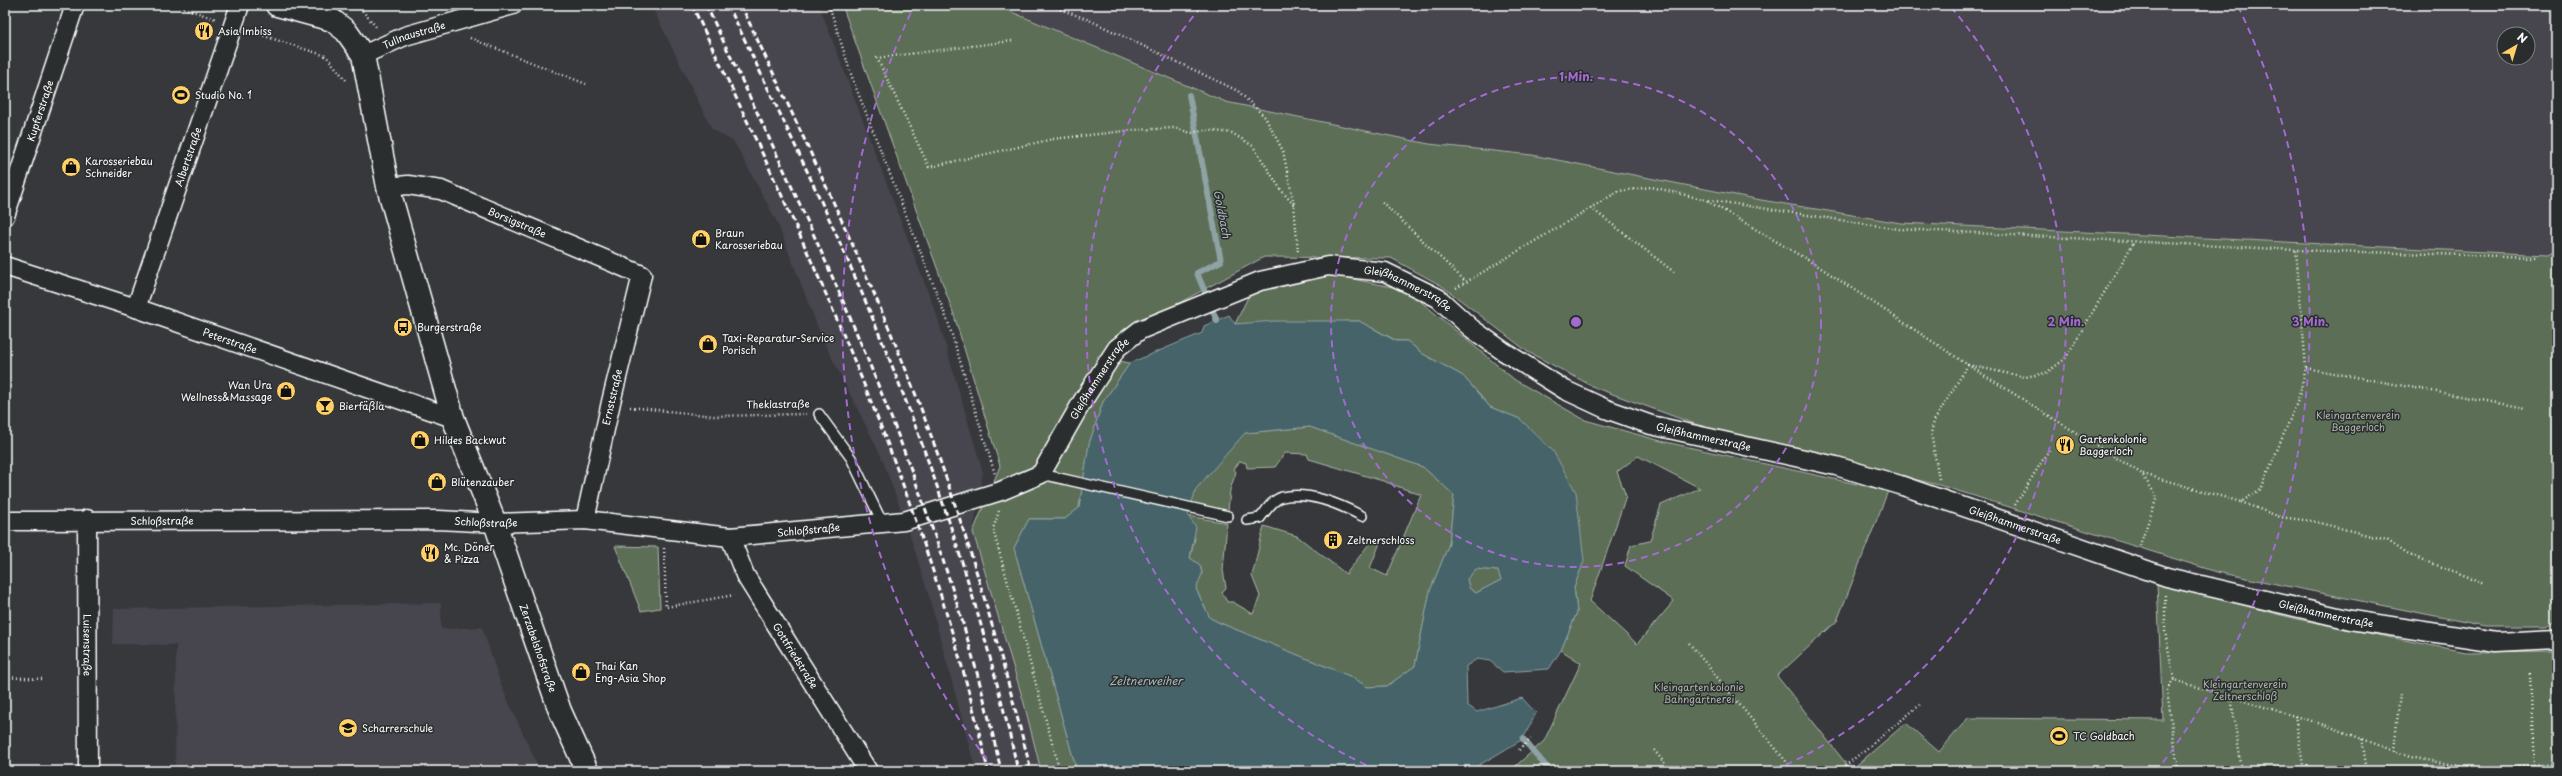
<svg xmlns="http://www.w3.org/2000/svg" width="2562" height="776" viewBox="0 0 2562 776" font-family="'Playpen Sans',sans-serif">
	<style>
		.built { fill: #47454d; fill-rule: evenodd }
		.green { fill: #5c6e57; stroke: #aeb6ab; fill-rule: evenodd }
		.water { fill: #456467; stroke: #8fa2a4; fill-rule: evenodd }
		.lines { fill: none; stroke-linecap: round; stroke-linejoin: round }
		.stream { stroke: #8fa2a4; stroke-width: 6 }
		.service-casing { stroke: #fff; stroke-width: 12 }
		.minor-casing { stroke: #fff; stroke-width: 21 }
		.tertiary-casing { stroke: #fff; stroke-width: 25 }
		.path { stroke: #fff; stroke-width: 2.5; stroke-dasharray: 1 3; stroke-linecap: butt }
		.service { stroke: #2a2d2e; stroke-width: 9 }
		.minor { stroke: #2a2d2e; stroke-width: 18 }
		.tertiary { stroke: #2a2d2e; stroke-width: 22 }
		.rail { stroke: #fff; stroke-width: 3; stroke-dasharray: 6 3; stroke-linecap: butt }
		.ring { fill: none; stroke: #a36bd2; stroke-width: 2; stroke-dasharray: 7 5 }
		.labels { text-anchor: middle; stroke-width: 3; stroke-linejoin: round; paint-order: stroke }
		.poi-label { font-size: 10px; fill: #fff; stroke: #2a2d2e; text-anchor: start }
		.street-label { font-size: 10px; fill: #fff; stroke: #2a2d2e }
		.park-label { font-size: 10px; fill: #aeb6ab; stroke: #2a2d2e }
		.water-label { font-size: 11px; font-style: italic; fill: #abb9bb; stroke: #2a2d2e }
		.centre { fill: #a36bd2; stroke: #2a2d2e; stroke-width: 2 }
		.ring-label { font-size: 12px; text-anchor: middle; font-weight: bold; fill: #a36bd2; stroke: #2a2d2e; stroke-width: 3; stroke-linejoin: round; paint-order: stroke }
	</style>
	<rect width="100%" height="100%" fill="#37383c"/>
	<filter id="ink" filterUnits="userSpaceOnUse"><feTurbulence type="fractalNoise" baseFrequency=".025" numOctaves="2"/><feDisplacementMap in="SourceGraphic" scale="8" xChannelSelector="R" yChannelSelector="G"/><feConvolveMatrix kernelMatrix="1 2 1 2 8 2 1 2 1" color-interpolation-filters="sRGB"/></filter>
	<g filter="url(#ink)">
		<!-- built -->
		<g class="built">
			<path d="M651,5h168l118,311 46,157 -10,59 51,171 17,68h-65l-48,-178 -19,-61 -28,-76 -59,-118 -45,-116 -43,-80 -22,-13z"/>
			<path d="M995,5h1562v244l-10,6 -646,-32 -140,-23 -229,-45 -103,-11 -203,-42zM2504,34h24v24h-24z"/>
			<path d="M441,603v26l41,-2 19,58 39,86h-365l1,-126 -63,-1 1,-35z"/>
		</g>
		<!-- green -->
		<g class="green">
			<path d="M842,5h153l231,97 203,42 103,11 229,45 140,23 646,32 10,-6v371l-10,6h-62l-268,-54 -278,-87 -214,-50 -129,-47 -68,-36 -86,-66 -51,-28 -127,-1 -109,59 -58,41 33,6 -27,39 -14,42 -10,64 -14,11h-36l-15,29 63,223h-36l-17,-68 -51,-171 27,-66 -47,-154z"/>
			<path d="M1328,274l79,16 108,90 70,40 76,21 227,50 -51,130 -60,55 74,94 55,-47 33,29 29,-34 195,2 -6,-137 140,36 168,33 92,-1v120h-1047l34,-30 37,-78 -20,-13 16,-38 -3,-25 10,-26 -64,-142 -30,-12 -27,-31 -40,-22 -16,-13h-10l-38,-20 -124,3 15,-31zM1638,456l62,32 -39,17 -11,36 -19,4 -6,21 49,35 -37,43 -47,-43 36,-105 -9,-24z"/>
			<path d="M1310,427l113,40 31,28 -5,49 -19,47 -15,75 -28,20 -20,1 -13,-9 -134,-55 -10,-5 -14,-29 6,-16 -2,-8 -10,-7 5,-20 -7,-22 39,7 -4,47 3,18 -4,4 5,10h6l20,12 7,-18 -8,-20 12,-50 33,10 49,38 23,-30 1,-5 10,4 -10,25 17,8 34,-81 -38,-14 -74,-22 -2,-5 -22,-1 -10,14 -28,1 -1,-5 -6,-2 -6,8 2,3 -6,18 -2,21 -37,-8 5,-14 48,-56z"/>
			<path d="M615,546l43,1 2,61 -19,3z"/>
			<path d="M1476,569l22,2 3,9 -25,13 -7,-5 -2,-9z"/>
		</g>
		<!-- water -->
		<path class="water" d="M1229,315l6,9 40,-3h84l37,20h11l16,13 40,22 27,31 30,12 33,32 23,41 8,69 -10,26 3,25 -16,38 -12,19 -46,3 -13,-11 -13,-2 -11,7 1,39 10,7 45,-14 14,15 -13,26 -54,32h-392l-63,-223 15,-29h36l14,-11 10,-64 14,-42 27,-39 72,-30 2,-7zM1310,427l113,40 31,28 -5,49 -19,47 -15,75 -28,20 -20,1 -13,-9 -134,-55 -10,-5 -14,-29 6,-15 -2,-9 -10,-7 6,-31 -8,-11 8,-27 49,-56zM1476,569l22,2 3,9 -25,13 -7,-5 -2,-9z"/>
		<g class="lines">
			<!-- stream -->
			<g class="stream">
				<path d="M1189,95l32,166 -24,12 20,48"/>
				<path d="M1523,739l27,32"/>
			</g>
			<defs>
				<g id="service">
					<path d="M819,414l32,44 32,66"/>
					<path d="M1041,474l187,42"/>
					<path d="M1247,520l13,-2c6,-7 12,-18 22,-21 27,-6 57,7 80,19"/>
				</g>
				<g id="minor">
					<path id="s1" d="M363,55l42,-19 108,-31"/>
					<path id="s2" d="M388,187l20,-2 33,5 201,85 -31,127 -26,118"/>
					<path id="s3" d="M5,216l70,-211"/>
					<path id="s4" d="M5,266l131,42 317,110"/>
					<path id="s5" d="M136,308l104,-303"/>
					<path id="s6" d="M87,519l1,252"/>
					<path id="s7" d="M5,521l434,-1 56,3 90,-3 145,17 174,-16 97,-30 40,-17 41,-72 35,-54 23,-18 120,-49 68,-15 57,6 53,26 33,30 32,23 62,39 41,19 45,16 185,41 64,19 267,92 184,43 145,22 61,-3"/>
					<path id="s8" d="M730,537l15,38 123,196"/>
				</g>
				<g id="tertiary">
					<path id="s9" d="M277,5l55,15 14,11 17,24 25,132 65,231 42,105 65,188 27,60"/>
				</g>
			</defs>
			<!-- service casing -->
			<use href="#service" class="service-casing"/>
			<!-- minor casing -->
			<use href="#minor" class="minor-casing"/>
			<!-- tertiary casing -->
			<use href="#tertiary" class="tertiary-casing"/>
			<!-- path -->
			<g class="path">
				<path d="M176,5l39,14"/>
				<path d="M352,5l9,4 16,19"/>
				<path d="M829,5l24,75 95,242 47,152"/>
				<path d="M1049,5l40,15 149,71 27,26 18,34 11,54 4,48"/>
				<path d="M252,32l74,24 20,24"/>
				<path d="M470,38l116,46"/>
				<path d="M1012,41l-135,17 52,109 124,-28 81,-9 41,-2 16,5 15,-3 26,3 21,13 28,44 13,15"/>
				<path d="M1709,200l190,29 397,21 240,7"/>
				<path d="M1382,202l84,80"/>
				<path d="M1591,208l83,64"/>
				<path d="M1456,288l163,-97 33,-4 54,13 112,66 150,99 57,12 21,-4 19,-14 69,-117"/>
				<path d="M2306,368l219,40"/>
				<path d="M630,407l84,9 92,-2"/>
				<path d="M2143,474l98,28 20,-13 37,-89 8,-32 -10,-118"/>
				<path d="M1939,479l-8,-46 3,-12 34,-56 174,109 15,23 -18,51"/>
				<path d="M2241,502l39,15 32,4 75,19 20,14 78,29"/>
				<path d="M2015,505l34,-55"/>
				<path d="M999,511l-6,18 67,242"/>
				<path d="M664,548l2,59 68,-12"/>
				<path d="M2165,595v36l9,49 154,46 82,31 71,13 76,-6"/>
				<path d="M1689,643l105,128"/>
				<path d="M2530,673l4,94"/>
				<path d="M5,677l37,2"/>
				<path d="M2174,680l-7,10 11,81"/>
				<path d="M2231,697l11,74"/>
				<path d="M2295,716l9,55"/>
				<path d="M2362,739l5,32"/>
				<path d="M1519,750l12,-11"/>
				<path d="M1654,750l17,21"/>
				<path d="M2394,751l6,-57"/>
				<path d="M2539,767l1,4"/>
				<path d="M1839,771l81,-66"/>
			</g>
			<!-- service -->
			<use href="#service" class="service"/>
			<!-- minor -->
			<use href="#minor" class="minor"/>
			<!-- tertiary -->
			<use href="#tertiary" class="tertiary"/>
			<!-- rail -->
			<g class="rail">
				<path d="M692,5c118,247 237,497 296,766"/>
				<path d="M706,5c118,247 237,497 295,766"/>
				<path d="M728,5c54,113 109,225 156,341 56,137 102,280 134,425"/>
				<path d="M741,5c57,121 115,241 165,365 52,130 91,265 125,401"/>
			</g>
		</g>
	</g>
	<!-- distance rings -->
	<g class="ring">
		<circle cx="1576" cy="322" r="245"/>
		<path d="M1377 770A490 490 0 0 1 1201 7M1951 7A490 490 0 0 1 1775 770"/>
		<path d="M994 769A734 734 0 0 1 914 6M2238 6A734 734 0 0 1 2158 769"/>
	</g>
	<!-- icons -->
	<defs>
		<symbol id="restaurant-disc" viewBox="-11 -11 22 22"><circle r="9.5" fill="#ffd166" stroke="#2a2d2e"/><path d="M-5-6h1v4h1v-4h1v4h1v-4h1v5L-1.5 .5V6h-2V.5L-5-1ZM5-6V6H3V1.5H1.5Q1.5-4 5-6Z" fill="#111"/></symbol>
		<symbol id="stadium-disc" viewBox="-11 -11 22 22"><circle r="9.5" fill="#ffd166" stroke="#2a2d2e"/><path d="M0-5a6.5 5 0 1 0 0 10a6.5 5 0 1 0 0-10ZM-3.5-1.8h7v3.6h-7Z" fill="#111"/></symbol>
		<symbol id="shop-disc" viewBox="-11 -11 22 22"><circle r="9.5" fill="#ffd166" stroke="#2a2d2e"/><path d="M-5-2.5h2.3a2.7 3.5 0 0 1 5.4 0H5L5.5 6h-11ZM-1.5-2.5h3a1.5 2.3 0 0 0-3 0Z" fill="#111"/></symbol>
		<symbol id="bus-disc" viewBox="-11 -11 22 22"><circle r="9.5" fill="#ffd166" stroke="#2a2d2e"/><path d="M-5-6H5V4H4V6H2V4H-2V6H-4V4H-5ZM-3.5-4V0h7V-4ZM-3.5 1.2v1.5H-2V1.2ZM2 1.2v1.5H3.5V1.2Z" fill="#111"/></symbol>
		<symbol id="bar-disc" viewBox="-11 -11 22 22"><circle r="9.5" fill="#ffd166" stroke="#2a2d2e"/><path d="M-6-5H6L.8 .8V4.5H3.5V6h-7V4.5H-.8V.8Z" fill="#111"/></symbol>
		<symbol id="building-disc" viewBox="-11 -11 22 22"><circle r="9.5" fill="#ffd166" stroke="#2a2d2e"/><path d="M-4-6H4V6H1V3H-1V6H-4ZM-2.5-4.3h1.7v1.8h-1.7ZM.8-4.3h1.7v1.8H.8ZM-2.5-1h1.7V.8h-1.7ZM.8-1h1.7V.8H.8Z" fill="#111"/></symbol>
		<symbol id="school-disc" viewBox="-11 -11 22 22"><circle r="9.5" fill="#ffd166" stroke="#2a2d2e"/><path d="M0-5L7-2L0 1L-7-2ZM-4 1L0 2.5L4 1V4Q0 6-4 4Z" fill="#111"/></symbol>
	</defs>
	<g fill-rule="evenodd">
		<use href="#restaurant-disc" x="193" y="20" width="22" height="22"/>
		<use href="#stadium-disc" x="170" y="84" width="22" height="22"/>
		<use href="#shop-disc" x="60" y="156" width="22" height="22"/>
		<use href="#shop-disc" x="690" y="228" width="22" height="22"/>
		<use href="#bus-disc" x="392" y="316" width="22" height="22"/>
		<use href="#shop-disc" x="697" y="333" width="22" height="22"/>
		<use href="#shop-disc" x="275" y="380" width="22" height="22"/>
		<use href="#bar-disc" x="314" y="395" width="22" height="22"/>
		<use href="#shop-disc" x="409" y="429" width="22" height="22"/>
		<use href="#restaurant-disc" x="2054" y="434" width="22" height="22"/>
		<use href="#shop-disc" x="426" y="471" width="22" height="22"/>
		<use href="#building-disc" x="1322" y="529" width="22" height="22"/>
		<use href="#restaurant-disc" x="419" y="542" width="22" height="22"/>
		<use href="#shop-disc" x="570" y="661" width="22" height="22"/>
		<use href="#school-disc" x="337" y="717" width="22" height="22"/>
		<use href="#stadium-disc" x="2048" y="725" width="22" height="22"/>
	</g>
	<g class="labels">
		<!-- poi labels -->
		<g class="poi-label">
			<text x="218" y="35">Asia Imbiss</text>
			<text x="195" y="99">Studio No. 1</text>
			<text x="85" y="165">Karosseriebau<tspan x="85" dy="12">Schneider</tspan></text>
			<text x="715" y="237">Braun<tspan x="715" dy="12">Karosseriebau</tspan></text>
			<text x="417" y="331">Burgerstraße</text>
			<text x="722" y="342">Taxi-Reparatur-Service<tspan x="722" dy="12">Porisch</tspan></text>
			<text x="272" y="389" text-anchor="end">Wan Ura<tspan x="272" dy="12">Wellness&amp;Massage</tspan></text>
			<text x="339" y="410">Bierfäßla</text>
			<text x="2079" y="443">Gartenkolonie<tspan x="2079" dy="12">Baggerloch</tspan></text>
			<text x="434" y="444">Hildes Backwut</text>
			<text x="451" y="486">Blütenzauber</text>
			<text x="1347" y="544">Zeltnerschloss</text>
			<text x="444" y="551">Mc. Döner<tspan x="444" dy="12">&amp; Pizza</tspan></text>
			<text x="595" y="670">Thai Kan<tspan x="595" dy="12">Eng-Asia Shop</tspan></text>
			<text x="362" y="732">Scharrerschule</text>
			<text x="2073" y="740">TC Goldbach</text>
		</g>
		<!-- street labels -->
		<g class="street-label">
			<text dy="4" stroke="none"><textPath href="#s1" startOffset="55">Tullnaustraße</textPath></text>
			<text dy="4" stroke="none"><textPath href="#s3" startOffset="111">Kupferstraße</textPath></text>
			<text dy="4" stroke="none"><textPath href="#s5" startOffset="160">Albertstraße</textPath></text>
			<text dy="4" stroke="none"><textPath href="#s2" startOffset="136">Borsigstraße</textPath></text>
			<text dy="4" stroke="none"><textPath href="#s7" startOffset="1506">Gleißhammerstraße</textPath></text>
			<text dy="4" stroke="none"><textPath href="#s4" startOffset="237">Peterstraße</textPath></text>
			<text dy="4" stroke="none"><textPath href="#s7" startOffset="1158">Gleißhammerstraße</textPath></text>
			<text transform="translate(612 397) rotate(-77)" y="4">Ernststraße</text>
			<text transform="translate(778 404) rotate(-1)" y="4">Theklastraße</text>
			<text dy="4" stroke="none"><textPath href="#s7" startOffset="1842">Gleißhammerstraße</textPath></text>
			<text dy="4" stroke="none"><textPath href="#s7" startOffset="157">Schloßstraße</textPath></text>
			<text dy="4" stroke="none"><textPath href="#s7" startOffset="481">Schloßstraße</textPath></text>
			<text dy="4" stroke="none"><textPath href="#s7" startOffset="2166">Gleißhammerstraße</textPath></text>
			<text dy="4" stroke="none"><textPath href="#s7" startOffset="805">Schloßstraße</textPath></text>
			<text dy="4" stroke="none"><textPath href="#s7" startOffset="2490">Gleißhammerstraße</textPath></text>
			<text dy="4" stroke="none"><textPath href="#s6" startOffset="126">Luisenstraße</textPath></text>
			<text dy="4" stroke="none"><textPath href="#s9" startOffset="724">Zerzabelshofstraße</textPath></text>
			<text dy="4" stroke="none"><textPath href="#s8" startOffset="136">Gottfriedstraße</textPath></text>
		</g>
		<!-- park labels -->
		<g class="park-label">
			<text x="2358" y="419">Kleingartenverein<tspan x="2358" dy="12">Baggerloch</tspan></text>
			<text x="2245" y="688">Kleingartenverein<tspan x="2245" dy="12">Zeltnerschloß</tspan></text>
			<text x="1699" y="691">Kleingartenkolonie<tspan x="1699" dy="12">Bahngärtnerei</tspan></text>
		</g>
		<!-- water labels -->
		<g class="water-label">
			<text transform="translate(1222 214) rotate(79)" y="4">Goldbach</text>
			<text x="1146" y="685">Zeltnerweiher</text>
		</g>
	</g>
	<circle cx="1576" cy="322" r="6" class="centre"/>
	<g class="ring-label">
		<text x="1576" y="81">1 Min.</text>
		<text x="2066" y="326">2 Min.</text>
		<text x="2310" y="326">3 Min.</text>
	</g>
	<!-- margin -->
	<rect width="2562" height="776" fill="none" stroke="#2a2d2e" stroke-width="20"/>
	<rect x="10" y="10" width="2542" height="756" fill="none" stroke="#fff" stroke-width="1.5" filter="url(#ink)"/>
	<!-- north arrow -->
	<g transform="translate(2516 46) rotate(38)"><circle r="19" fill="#2a2d2e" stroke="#7f8182"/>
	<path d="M0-3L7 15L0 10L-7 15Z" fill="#ffd166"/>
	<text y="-6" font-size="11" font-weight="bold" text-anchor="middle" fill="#ffffff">N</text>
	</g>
</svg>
